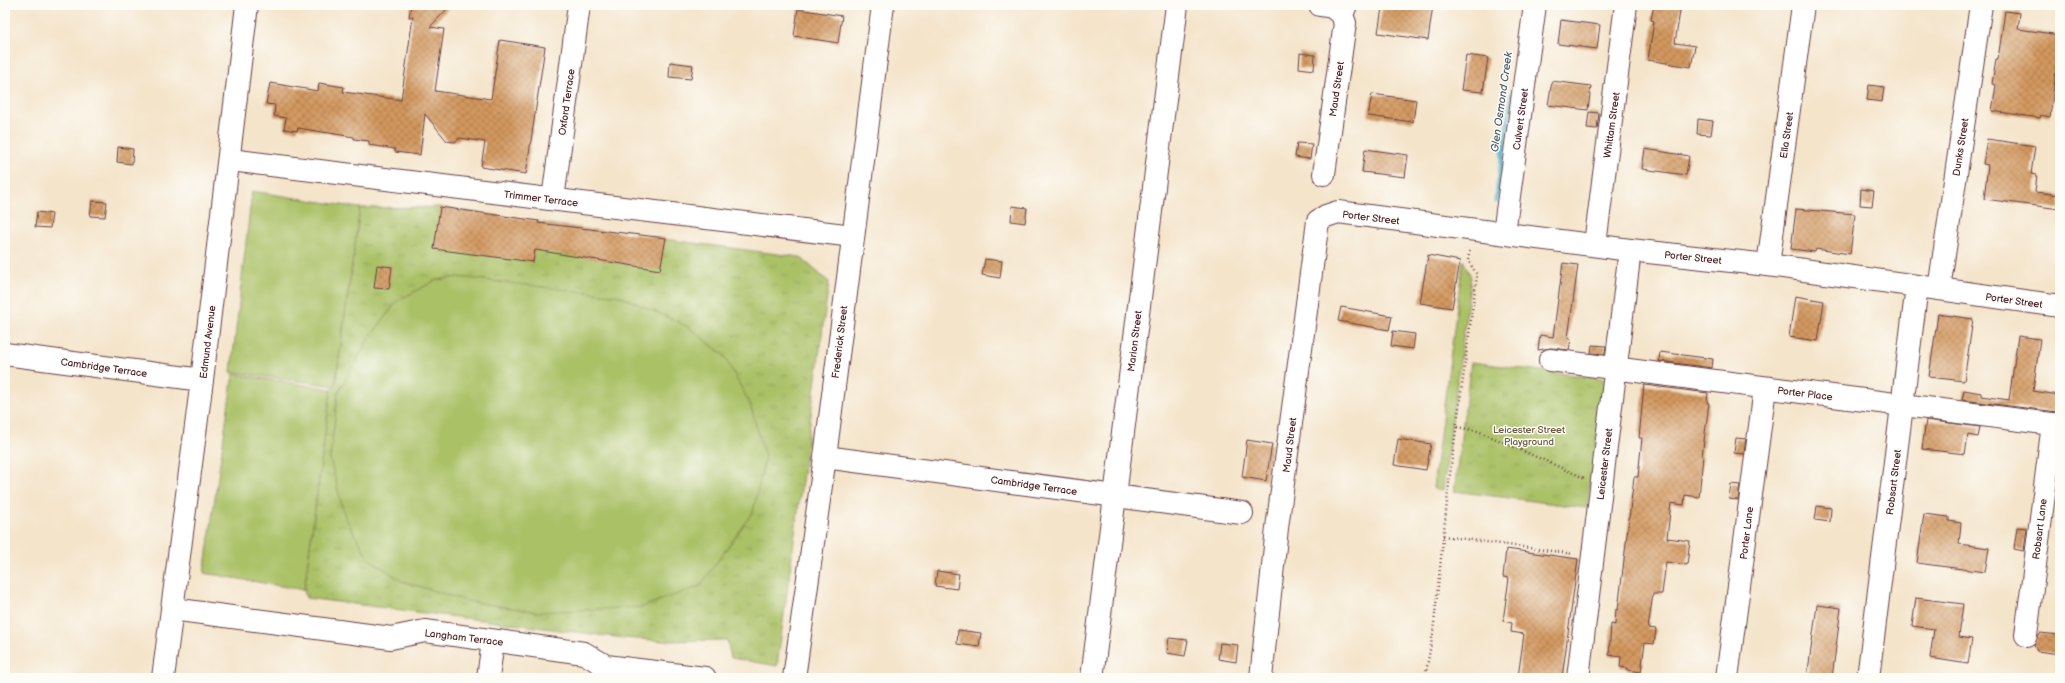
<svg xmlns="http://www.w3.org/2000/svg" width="2065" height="683" viewBox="0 0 2065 683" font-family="'Balsamiq Sans',sans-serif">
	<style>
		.grass { fill: url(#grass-tufts); stroke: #7a7048 }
		.garden { fill: #aac166; stroke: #7a7048 }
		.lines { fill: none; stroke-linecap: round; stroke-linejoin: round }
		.stream { stroke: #50b3ce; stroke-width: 5 }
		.building { fill: url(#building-cross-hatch) }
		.minor-casing { stroke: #643d43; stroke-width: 24 }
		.path { stroke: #643d43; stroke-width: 2.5; stroke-dasharray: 1 3; stroke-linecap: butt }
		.minor { stroke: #fff; stroke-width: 22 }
		.labels { text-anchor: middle; stroke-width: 3; stroke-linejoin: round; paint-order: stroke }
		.street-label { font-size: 10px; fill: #4a1f2b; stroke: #fdfcf7 }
		.park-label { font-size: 10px; fill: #6c5840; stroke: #fdfcf7 }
		.water-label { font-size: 11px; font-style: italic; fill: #4c5a6c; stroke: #fdfcf7 }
	</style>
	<defs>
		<pattern id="grass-tufts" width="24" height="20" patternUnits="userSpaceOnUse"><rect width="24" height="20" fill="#aac166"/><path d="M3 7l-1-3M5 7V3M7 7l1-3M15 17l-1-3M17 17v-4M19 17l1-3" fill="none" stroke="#94a559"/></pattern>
		<pattern id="building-cross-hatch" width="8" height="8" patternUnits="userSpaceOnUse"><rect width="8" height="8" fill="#d3985f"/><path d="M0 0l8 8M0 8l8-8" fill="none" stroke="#ad7b4f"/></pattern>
	</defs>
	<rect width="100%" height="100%" fill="#fdfcf7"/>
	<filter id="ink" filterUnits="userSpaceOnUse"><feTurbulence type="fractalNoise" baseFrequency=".025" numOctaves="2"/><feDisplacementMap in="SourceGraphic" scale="8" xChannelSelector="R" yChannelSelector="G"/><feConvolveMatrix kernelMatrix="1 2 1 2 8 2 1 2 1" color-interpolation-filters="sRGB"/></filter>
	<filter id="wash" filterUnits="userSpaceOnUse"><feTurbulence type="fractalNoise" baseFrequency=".012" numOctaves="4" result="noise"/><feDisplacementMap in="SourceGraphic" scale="16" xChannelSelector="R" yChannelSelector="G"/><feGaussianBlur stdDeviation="0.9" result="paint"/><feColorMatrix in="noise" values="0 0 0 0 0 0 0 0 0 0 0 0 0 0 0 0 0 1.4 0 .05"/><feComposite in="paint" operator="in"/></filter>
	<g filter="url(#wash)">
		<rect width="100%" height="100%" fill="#f4e4ca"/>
		<!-- grass -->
		<g class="grass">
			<path d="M440,207l116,18 244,32 29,25 -52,384 -46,-8 -4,-18 -63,1 -41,-3 -317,-40 -2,-8 27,-201 4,-3 25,-178z"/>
			<path d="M1471,362l134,17 -18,129 -133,-17z"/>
		</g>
		<!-- garden -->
		<g class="garden">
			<path d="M252,191l108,17 -25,178 -104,-14z"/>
			<path d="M1463,260l8,17 -28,213 -10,-2z"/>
			<path d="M458,277l162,19 67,30 37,29 26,49 15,53 -12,55 -53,74 -58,21 -105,5 -70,-11 -65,-20 -33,-22 -24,-42 -15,-58 8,-66 30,-53 29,-39 39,-21z"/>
			<path d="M233,374l98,15 -27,201 -100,-17z"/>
		</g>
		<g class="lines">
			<!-- stream -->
			<path class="stream" d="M1496,201l16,-106"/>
		</g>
		<g id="blocks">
			<!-- building -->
			<g class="building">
				<path d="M411,5h40l-21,22 14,2 -9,62 56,8 9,-59 45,7 -19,127 -45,-7 4,-25 -25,-4 -5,4 -8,-1 -22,-27 -5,41 -25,-3v-3l-26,-4v-4l-15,-2v-2l-56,-9 -1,3 -13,-2 2,-11 -12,-2 1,-11 -9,-1 4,-21 48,8 1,-8 25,4 -1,5 58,8 12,-83h-4z"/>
				<path d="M1391,5h42l-5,35 -50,-7 4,-25 8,1z"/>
				<path d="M1654,5h27l-6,38 20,3 -4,21 -43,-7 6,-39 -3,-1z"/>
				<path d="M798,9l44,7 -4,27 -44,-7z"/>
				<path d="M2005,11l15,2 -2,16 42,6v28h-3l-7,54 -9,-2 -1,3 -48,-7 4,-26 -4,-1 4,-25h2z"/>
				<path d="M1561,20l39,5 -3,24 -39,-5z"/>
				<path d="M1300,53l15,2 -1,15 -15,-2z"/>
				<path d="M1466,55l22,3 -5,34 -22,-2z"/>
				<path d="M670,62l23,3 -2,14 -22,-2z"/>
				<path d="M1552,81l39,5 -3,24 -40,-5z"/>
				<path d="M1869,85l15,2 -2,15 -15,-2z"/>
				<path d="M1372,94l44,6 -3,22 -45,-6z"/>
				<path d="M1589,112l10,1 -2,16 -10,-1z"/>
				<path d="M1698,119l15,2 -2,14 -14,-1z"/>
				<path d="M1987,139l48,7 -4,28 6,1 -2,17 25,3v14l-76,-10 4,-34 -5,-1z"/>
				<path d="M1297,143l15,1 -2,15 -15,-2z"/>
				<path d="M118,147l15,2 -1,15 -15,-2z"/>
				<path d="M1365,149l43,6 -3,22 -43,-5z"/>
				<path d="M1645,149l44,7 -3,19 -44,-6z"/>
				<path d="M1861,189l13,2 -2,15 -12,-1z"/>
				<path d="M92,201l15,1 -2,15 -15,-1z"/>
				<path d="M1012,206l15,2 -2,15 -14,-2z"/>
				<path d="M440,207l99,14 -1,2 128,15 -6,32 -125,-20 -2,12 -99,-13z"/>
				<path d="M1796,209l59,5 -5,40 -34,-5 -1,3 -24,-3z"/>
				<path d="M37,212l15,2 -2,14 -15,-1z"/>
				<path d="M1428,255l32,6 -8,47 -32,-5z"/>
				<path d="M985,259l17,2 -2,17 -18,-3z"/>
				<path d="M1563,263l15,2 -10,73 3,1 -2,11 -18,-2 -13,2 2,-15 13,2z"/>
				<path d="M377,265l15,2 -3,22 -15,-1z"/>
				<path d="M1795,296l29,5 -6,40 -29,-4z"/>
				<path d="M1341,307l51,9 -3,14 -51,-9z"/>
				<path d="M1938,314l35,5 -9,62 -35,-4z"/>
				<path d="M1393,331l22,3 -2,15 -22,-3z"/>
				<path d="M2018,336l22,3 -7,52 26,4 -2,17 -95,-12 2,-10 17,3v3l28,4z"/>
				<path d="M1592,345l14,1 -1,8 -14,-1z"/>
				<path d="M1660,352l53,7 -1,9 -53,-7z"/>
				<path d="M1644,385l64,8 -1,10h2l-7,53h1l-4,41 -14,-2 -1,10 -13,-2 -4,35 23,3 -3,24 -21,-3 -4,32h-9l-5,34 8,1 -2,15 -9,-1 -4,29 -13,-2v-2l-8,-1 1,-10 -12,-2 2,-31 4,1 1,-16 2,1 16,-133h4l4,-39h-3z"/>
				<path d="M1926,420l54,7 -2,10 -10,-2 -3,19 -43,-5z"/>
				<path d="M1736,438l10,1 -2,15 -10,-1z"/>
				<path d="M1398,439l33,5 -5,26 -32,-5z"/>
				<path d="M1247,440l25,4 -6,37 -24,-4z"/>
				<path d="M1731,484l9,1 -2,15 -9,-1z"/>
				<path d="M1817,506l14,2 -1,14 -15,-2z"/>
				<path d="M1924,514l25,3v4l12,2 -2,21 30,4 -4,24 -68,-9z"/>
				<path d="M2017,527l10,1 -3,23 -10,-2z"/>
				<path d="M1506,549l72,10 -16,119 -44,-1 6,-43 -13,-2 1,-9 -9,-2 6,-43 -6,-1z"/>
				<path d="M937,571l22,3 -2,15 -22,-3z"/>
				<path d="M1916,598l47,6 -4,33 13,2 -4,25 -38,-6 4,-29 -22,-3z"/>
				<path d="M1817,605l24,3 -9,70h-25z"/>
				<path d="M958,630l23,3 -2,14 -22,-3z"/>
				<path d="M2040,633l20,2v19l-23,-3 -3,-7z"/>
				<path d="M1169,638l19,2 -3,16 -18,-3z"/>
				<path d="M1220,643l18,2 -2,17 -18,-3z"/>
			</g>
		</g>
	</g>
	<g filter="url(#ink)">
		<use href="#blocks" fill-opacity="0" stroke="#643d43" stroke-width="1"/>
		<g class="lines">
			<defs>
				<g id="minor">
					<path d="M1320,5l12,2 10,8"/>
					<path d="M230,160l623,76"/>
					<path d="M1324,174l21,-151 -3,-8 4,-10"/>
					<path d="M553,199l26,-194"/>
					<path d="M1504,233l31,-228"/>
					<path d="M1595,244l31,-239"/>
					<path d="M1768,265l35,-260"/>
					<path d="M1939,289l42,-284"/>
					<path d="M5,354l197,26"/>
					<path d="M1550,360l510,65"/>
					<path d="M825,457l417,56"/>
					<path d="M172,609l219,29 34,-7 159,22 22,13 99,12"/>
					<path d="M2026,635l27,-211"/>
					<path d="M163,678l39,-298 45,-375"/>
					<path d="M488,678l5,-37"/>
					<path d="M794,678l31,-221 58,-452"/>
					<path d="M1092,678l85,-673"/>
					<path d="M1261,678l16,-150 41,-307 8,-5 12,-4 292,38 138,15 292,41"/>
					<path d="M1578,678l52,-428"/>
					<path d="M1727,678l38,-290"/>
					<path d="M1868,678l49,-392"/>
				</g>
			</defs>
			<!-- minor casing -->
			<use href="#minor" class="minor-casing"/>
			<!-- path -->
			<g class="path">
				<path d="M1457,427l21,4 106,47"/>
				<path d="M1443,536l130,18"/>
				<path d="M1425,678l8,-45 17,-159 27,-199 -9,-15 2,-11"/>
			</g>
			<!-- minor -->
			<use href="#minor" class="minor"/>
		</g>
	</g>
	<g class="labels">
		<!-- street labels -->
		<g class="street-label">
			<text transform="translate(1336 89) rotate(-82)" y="4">Maud Street</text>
			<text transform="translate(566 102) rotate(-82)" y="4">Oxford Terrace</text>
			<text transform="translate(1520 119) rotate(-82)" y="4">Culvert Street</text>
			<text transform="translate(1611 125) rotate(-82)" y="4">Whittam Street</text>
			<text transform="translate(1786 135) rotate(-82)" y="4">Ella Street</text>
			<text transform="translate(1960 147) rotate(-81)" y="4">Dunks Street</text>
			<text transform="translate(541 198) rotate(7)" y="4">Trimmer Terrace</text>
			<text transform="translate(1371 217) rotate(7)" y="4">Porter Street</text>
			<text transform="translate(1693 257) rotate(6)" y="4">Porter Street</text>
			<text transform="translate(2014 300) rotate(8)" y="4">Porter Street</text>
			<text transform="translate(1134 341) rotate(-83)" y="4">Marion Street</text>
			<text transform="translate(207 342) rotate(-83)" y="4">Edmund Avenue</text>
			<text transform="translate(839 342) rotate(-83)" y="4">Frederick Street</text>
			<text transform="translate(104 367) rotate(8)" y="4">Cambridge Terrace</text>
			<text transform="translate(1805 393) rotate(7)" y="4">Porter Place</text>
			<text transform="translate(1289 445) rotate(-83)" y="4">Maud Street</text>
			<text transform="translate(1604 464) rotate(-83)" y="4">Leicester Street</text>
			<text transform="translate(1893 482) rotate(-83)" y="4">Robsart Street</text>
			<text transform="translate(1034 485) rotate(8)" y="4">Cambridge Terrace</text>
			<text transform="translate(2039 529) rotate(-83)" y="4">Robsart Lane</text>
			<text transform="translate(1746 533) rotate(-83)" y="4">Porter Lane</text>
			<text transform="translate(464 637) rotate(7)" y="4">Langham Terrace</text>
		</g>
		<!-- park labels -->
		<g class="park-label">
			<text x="1529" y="433">Leicester Street<tspan x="1529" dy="12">Playground</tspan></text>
		</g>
		<!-- water labels -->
		<g class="water-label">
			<text transform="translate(1501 102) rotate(-82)" y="4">Glen Osmond Creek</text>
		</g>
	</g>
	<!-- margin -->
	<rect width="2065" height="683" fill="none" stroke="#fdfcf7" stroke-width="20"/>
</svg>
